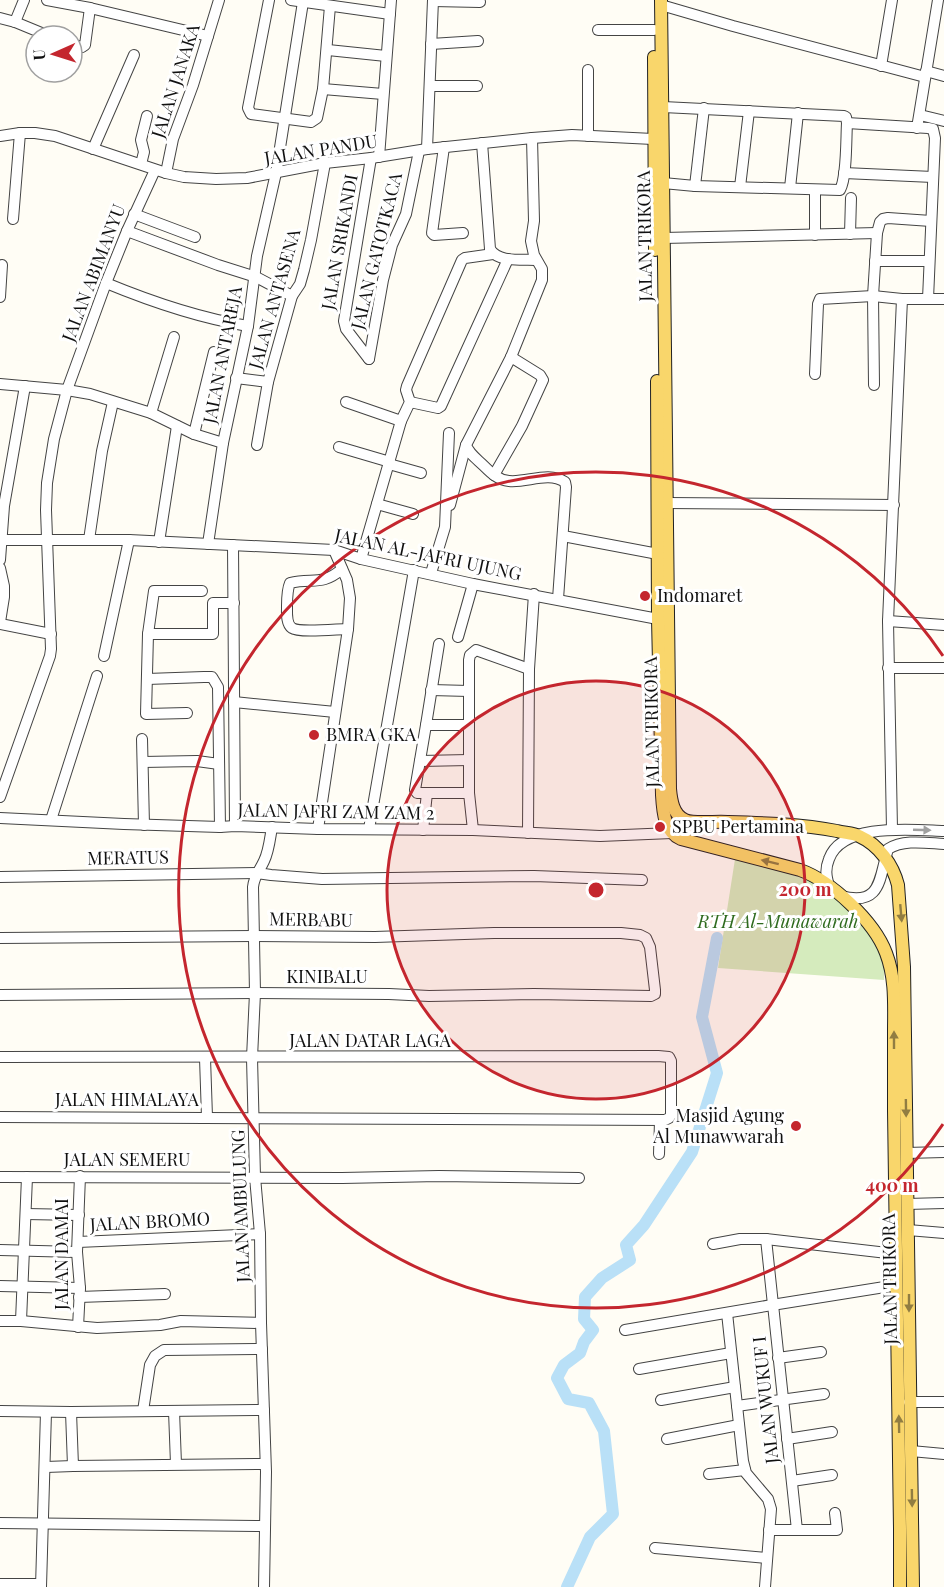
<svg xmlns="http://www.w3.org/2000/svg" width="944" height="1587" viewBox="0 0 944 1587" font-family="'Playfair Display',serif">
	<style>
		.green { fill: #d5ebbd }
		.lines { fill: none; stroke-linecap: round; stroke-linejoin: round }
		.river { stroke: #b9e0f7; stroke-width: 12 }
		.minor-casing { stroke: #444; stroke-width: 12 }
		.major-casing { stroke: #222; stroke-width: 14 }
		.minor { stroke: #fff; stroke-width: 10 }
		.major { stroke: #f9d66b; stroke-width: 12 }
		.oneway { fill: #a0a0a0 }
		.oneway2 { fill: #917d42 }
		.ring { fill: none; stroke: #c4262e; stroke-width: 3 }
		.poi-dot { fill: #c4262e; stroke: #fff; stroke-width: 2 }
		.labels { text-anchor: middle; stroke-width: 6; stroke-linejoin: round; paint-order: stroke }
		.street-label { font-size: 18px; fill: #111; stroke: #fff }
		.poi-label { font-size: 18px; fill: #111; stroke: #fff; text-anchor: start }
		.park-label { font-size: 18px; font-style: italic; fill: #2f6b1f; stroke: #fff }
		.centre { fill: #c4262e; stroke: #fff; stroke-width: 3 }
		.ring-label { font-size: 18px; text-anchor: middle; font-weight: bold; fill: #c4262e; stroke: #fff; stroke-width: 6; stroke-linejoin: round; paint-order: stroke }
	</style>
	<rect width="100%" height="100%" fill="#fffdf5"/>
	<!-- green -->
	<path class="green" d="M735,859l47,12 42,14 45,46 10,17 5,17v15l-166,-12z"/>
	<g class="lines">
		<!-- river -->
		<path class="river" d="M567,1587l23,-50 23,-23 -9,-83 -15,-28 -21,-4 -11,-21 7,-13 16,-12 4,-11 9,-12 -9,-11 1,-22 17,-19 28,-18 -4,-15 18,-20 48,-73 25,-79 -15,-56 15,-79"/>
		<defs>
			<g id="minor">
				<path d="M47,0l43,8 118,28"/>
				<path d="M269,0l-21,108 3,6 60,8 6,-4 6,-29 7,-83"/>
				<path d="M291,0l99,14"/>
				<path d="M433,1l47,1"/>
				<path d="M661,5l72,21 192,51"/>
				<path d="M0,18l15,4 34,14"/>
				<path d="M15,22l9,-22"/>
				<path d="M598,30h56"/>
				<path d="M431,44l47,-3"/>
				<path d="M72,45l10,2 3,-2 5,-37"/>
				<path d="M328,50l58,6"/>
				<path d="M881,66l11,-66"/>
				<path d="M926,71l18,5"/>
				<path d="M430,86h47"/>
				<path d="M323,89l60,5"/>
				<path d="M663,107l181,9 2,1 1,6c-1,16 0,54 -7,67l-145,-4 -32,-3"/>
				<path d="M920,115l24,6"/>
				<path d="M847,123l81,5 5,1 2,9 -7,161"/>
				<path d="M917,128l21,-128"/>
				<path d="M0,136l20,-3h15l20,3 111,37 18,4 32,2 31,-1 78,-15 46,-5 56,-9 105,-11 40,-3 81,4"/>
				<path d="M588,136v-66"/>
				<path d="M532,138l2,83 -3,20 3,14 8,14v11l-31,77 -45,88c3,9 11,14 18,21 7,7 14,14 25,15 18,2 39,-10 56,1l1,5 -8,112"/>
				<path d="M482,143l8,106c8,14 32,10 46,11"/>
				<path d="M444,147l-12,86 2,2 29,-2"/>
				<path d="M93,149l41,-94"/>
				<path d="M427,149l6,-149"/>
				<path d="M379,157l12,-157"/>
				<path d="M141,164l3,-12 -3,-12 6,-24"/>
				<path d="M166,173l7,-34 20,-54 26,-85"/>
				<path d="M844,173l89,4"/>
				<path d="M695,186l9,-78"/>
				<path d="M740,187l9,-76"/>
				<path d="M790,188l8,-75"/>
				<path d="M134,214l61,23"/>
				<path d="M13,219l7,-86"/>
				<path d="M127,231l91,34 38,12 36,19"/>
				<path d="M850,234l1,-36"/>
				<path d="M815,235v-42"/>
				<path d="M663,238l214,-5"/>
				<path d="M875,261h54"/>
				<path d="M106,283c46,19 93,35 142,43"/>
				<path d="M0,297l2,-32"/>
				<path d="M369,359l14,-79 9,-35 14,-31 13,-63"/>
				<path d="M369,359l-23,-30 -2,-8 27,-163"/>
				<path d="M815,374l3,-70 2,-5 53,-3 29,3h42"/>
				<path d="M236,378l32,4"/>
				<path d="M0,384l67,6 23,4 61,19 43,21 29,9"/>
				<path d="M874,385l-1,-89 4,-63 3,-11 3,-3 5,-1 43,3"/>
				<path d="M346,402l55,19"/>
				<path d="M410,402l28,6 3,-2 67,-147"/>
				<path d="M151,413l23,-76"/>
				<path d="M194,434l20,-82"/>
				<path d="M257,445l11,-63 24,-86 8,-12 4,-14 7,-30 14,-77"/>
				<path d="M339,447l51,15"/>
				<path d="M389,464l32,9"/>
				<path d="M494,475l28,-49 21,-46 -3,-5 -29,-18"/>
				<path d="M667,503l227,2"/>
				<path d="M377,504l36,10"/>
				<path d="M450,505l16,-60"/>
				<path d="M563,536l95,18"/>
				<path d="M0,540h129l205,10 27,9 112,25 185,35"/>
				<path d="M89,540l13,-89 11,-49"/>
				<path d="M159,542l18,-116"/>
				<path d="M208,544l15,-101 25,-117 9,-70 19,-83 27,-171"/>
				<path d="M233,545l2,281"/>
				<path d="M361,559l40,-138 9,-19 -4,-12 1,-4 55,-126 3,-2 28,-4"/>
				<path d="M0,560l4,-54 21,-120"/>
				<path d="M0,568l4,18v11l-4,25"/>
				<path d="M342,569c-21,18 -30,8 -52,14 -3,7 -3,15 -3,23 0,6 -1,18 5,22 7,5 46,1 56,1"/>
				<path d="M431,573l14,-46 4,-94"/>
				<path d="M888,621l56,4"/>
				<path d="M0,624l51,10"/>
				<path d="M148,634h65v-31h21"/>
				<path d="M458,637l15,-53"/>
				<path d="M439,644l-13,81h43v-65l1,-5 6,-5 53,19"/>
				<path d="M104,656l25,-116"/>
				<path d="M888,668h56"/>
				<path d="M147,679l57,-2h8l6,10 2,140"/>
				<path d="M431,690l38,1"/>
				<path d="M234,702l101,10"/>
				<path d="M187,713l-41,1 2,-80 6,-43h48"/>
				<path d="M426,725l-11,65 2,3h52v-68"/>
				<path d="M142,739l2,86"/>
				<path d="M420,761l49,-1"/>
				<path d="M143,762l54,-1 22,3"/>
				<path d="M469,793l4,37"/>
				<path d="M0,797l50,-141 1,-7 -5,-139 1,-27 7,-44 13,-49 39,-107 21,-52 28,-61"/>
				<path d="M0,818l124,6 96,3 15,-1 83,3 155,1 127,6 72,-3"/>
				<path d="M51,820l46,-144"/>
				<path d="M318,829l30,-200 2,-31 -3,-18 -13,-30"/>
				<path d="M369,829l45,-259"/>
				<path d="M892,829l-4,-208 14,-322"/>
				<path d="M423,830l4,-37"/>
				<path d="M528,833l1,-164 5,-75"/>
				<path d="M0,877l257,-4 14,2 51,4 212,-3 108,4"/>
				<path d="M829,886c-3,-10 -4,-17 0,-27 13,-37 84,-29 115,-28"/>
				<path d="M841,896c41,11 38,-18 47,-47 16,-10 38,-6 56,-5"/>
				<path d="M0,938l253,-2 122,1 119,-4h127l19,2 6,3 4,9 5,43v4l-4,2 -117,-2 -105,2 -40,-2 -134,-1 -255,2"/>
				<path d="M0,1057l658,-1 11,1 2,4v54l-2,3 -4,2 -665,-3"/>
				<path d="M205,1058l2,59"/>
				<path d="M906,1153l38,-1"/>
				<path d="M659,1154l1,-33"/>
				<path d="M0,1177l342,1 97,-2 140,2"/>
				<path d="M907,1204l37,-1"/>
				<path d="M26,1214l53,1"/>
				<path d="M908,1230l36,3"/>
				<path d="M766,1239l31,291"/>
				<path d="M78,1242l182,-8"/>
				<path d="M713,1244l27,-5h26l130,15"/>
				<path d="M0,1250l77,2"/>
				<path d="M0,1286l80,2"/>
				<path d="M79,1297l86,-3"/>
				<path d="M727,1313l16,148 3,12 22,26 3,10 -6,78"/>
				<path d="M0,1321h21l76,7 63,-3 21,-4 80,2"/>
				<path d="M21,1321l6,-144"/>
				<path d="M78,1327l2,-39 -3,-36 3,-76"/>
				<path d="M625,1330l147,-25 125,-20"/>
				<path d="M778,1358l43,-6"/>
				<path d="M639,1369l92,-16"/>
				<path d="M661,1400l74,-13"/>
				<path d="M909,1402h35"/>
				<path d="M737,1406l87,-12"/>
				<path d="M0,1411l71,1 193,-2"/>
				<path d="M143,1411l7,-46 5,-9 9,-6 98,-1"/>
				<path d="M174,1411l2,53"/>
				<path d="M71,1412l2,54 192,-2"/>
				<path d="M667,1439l72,-14"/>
				<path d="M787,1439l45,-7"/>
				<path d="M911,1451l33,3"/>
				<path d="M46,1467l27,-1"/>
				<path d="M709,1474l36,-4"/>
				<path d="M792,1481l40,-6"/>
				<path d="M0,1523l265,3"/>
				<path d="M769,1530h68l-2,-17"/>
				<path d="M655,1548l112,10"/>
				<path d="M0,1584h41"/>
				<path d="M41,1587l5,-175"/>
				<path d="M264,1587l2,-115 -5,-149 -1,-89 -5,-57 -3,-119 3,-65 -2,-106c1,-11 7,-17 11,-26 5,-10 6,-23 8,-34"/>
			</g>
			<g id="major">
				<path d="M661,0l9,789c1,11 3,26 15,31 8,4 32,1 42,2 36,1 74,2 110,9 7,2 16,2 22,5 20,9 34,29 39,49l6,82 9,620"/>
				<path d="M654,57l1,193"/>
				<path d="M657,381l1,238 4,176c1,17 2,36 19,44l119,31c31,11 74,51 86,83 10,26 8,53 8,80 0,26 0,52 0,78 2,139 4,278 6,417v59"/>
			</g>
		</defs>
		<!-- minor casing -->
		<use href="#minor" class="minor-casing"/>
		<!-- major casing -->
		<use href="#major" class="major-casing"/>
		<!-- minor -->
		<use href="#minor" class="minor"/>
		<!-- major -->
		<use href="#major" class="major"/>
	</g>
	<!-- one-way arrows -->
	<defs><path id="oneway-solid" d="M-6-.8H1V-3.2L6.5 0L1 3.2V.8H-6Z" transform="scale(1.5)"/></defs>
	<use class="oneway" href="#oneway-solid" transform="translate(922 830) rotate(2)"/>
	<g class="oneway2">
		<use href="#oneway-solid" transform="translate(770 862) rotate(-166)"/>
		<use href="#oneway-solid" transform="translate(901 913) rotate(85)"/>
		<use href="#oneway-solid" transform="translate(894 1040) rotate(-90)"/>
		<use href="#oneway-solid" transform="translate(906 1108) rotate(89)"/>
		<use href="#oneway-solid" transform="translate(909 1303) rotate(90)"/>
		<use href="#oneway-solid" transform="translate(899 1424) rotate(-91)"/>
		<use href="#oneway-solid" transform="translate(912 1498) rotate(89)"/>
	</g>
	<!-- distance rings -->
	<circle cx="596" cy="890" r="209" fill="#c4262e" fill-opacity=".12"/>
	<g class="ring">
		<circle cx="596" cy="890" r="209"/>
		<path d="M943 1124A418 418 0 1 1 943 656"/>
	</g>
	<!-- markers -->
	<g class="poi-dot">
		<circle cx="645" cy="596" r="6"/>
		<circle cx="314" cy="735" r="6"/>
		<circle cx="660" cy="827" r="6"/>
		<circle cx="796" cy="1126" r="6"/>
	</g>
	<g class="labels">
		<!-- street labels -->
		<g class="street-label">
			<text transform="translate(176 81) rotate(-72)" y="6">JALAN JANAKA</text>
			<text transform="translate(321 150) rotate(-9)" y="6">JALAN PANDU</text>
			<text transform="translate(645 236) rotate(-91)" y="6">JALAN TRIKORA</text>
			<text transform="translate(340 242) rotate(-80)" y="6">JALAN SRIKANDI</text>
			<text transform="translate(377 251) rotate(-76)" y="6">JALAN GATOTKACA</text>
			<text transform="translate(94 273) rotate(-69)" y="6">JALAN ABIMANYU</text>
			<text transform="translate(275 299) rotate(-74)" y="6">JALAN ANTASENA</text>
			<text transform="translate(223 355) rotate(-79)" y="6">JALAN ANTAREJA</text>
			<text transform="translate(428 555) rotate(12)" y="6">JALAN AL-JAFRI UJUNG</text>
			<text transform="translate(652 722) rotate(-91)" y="6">JALAN TRIKORA</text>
			<text transform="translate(336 812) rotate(1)" y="6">JALAN JAFRI ZAM ZAM 2</text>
			<text transform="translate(128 858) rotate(-1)" y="6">MERATUS</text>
			<text transform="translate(311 920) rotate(1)" y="6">MERBABU</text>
			<text x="327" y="983">KINIBALU</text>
			<text x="370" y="1047">JALAN DATAR LAGA</text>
			<text x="127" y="1106">JALAN HIMALAYA</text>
			<text x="127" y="1166">JALAN SEMERU</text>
			<text transform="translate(241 1206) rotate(-92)" y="6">JALAN AMBULUNG</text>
			<text transform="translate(150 1222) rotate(-3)" y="6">JALAN BROMO</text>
			<text transform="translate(62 1254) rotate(-90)" y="6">JALAN DAMAI</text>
			<text transform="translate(890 1279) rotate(-91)" y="6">JALAN TRIKORA</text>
			<text transform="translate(766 1400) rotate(-96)" y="6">JALAN WUKUF I</text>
		</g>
		<!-- poi labels -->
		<g class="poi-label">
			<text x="657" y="602">Indomaret</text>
			<text x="326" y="741">BMRA GKA</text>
			<text x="672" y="833">SPBU Pertamina</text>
			<text x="784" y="1122" text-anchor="end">Masjid Agung<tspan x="784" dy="21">Al Munawwarah</tspan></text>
		</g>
		<!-- park labels -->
		<g class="park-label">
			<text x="778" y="928">RTH Al-Munawarah</text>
		</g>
	</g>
	<circle cx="596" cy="890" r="9" class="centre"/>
	<g class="ring-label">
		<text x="805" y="896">200 m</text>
		<text x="892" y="1192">400 m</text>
	</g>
	<!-- north arrow -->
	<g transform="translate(54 54) rotate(267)"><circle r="28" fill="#ffffff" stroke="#a0a0a0" stroke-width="1.5"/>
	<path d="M0-4.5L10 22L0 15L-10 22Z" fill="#c4262e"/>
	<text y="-9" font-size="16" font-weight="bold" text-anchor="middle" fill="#111111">U</text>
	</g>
</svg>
